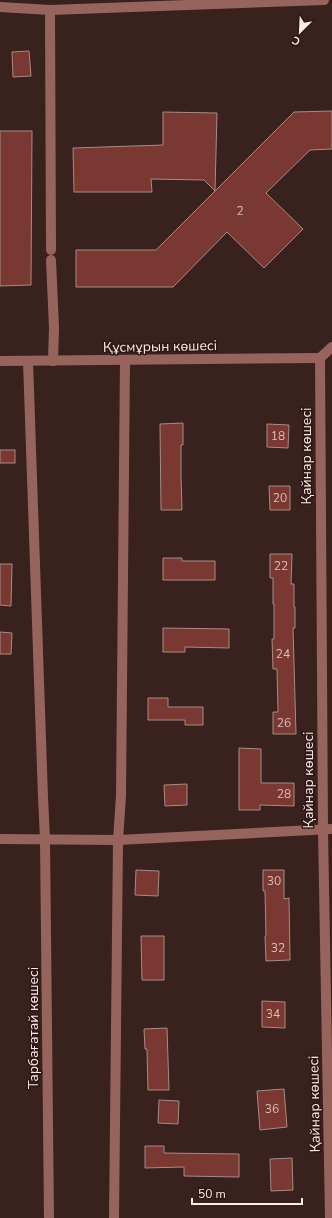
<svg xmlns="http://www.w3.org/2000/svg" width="332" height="1218" viewBox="0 0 332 1218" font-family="'Nunito Sans',sans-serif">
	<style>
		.building { fill: #793831; stroke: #a98b86 }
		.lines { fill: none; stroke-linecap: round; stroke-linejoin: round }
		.minor { stroke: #97645d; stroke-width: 10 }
		.labels { text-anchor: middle; stroke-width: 3; stroke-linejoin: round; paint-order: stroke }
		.number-label { font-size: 12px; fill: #dbbeba }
		.street-label { font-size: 14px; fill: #fcebe8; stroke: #2e1714 }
	</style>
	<rect width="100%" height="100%" fill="#39211e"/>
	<!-- building -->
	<g class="building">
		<path d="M29,51l2,25 -18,1 -1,-25z"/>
		<path d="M332,111v38l-22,1 -44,43 37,36 -39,39 -37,-36 -54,55h-97v-37h80l138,-138z"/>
		<path d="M163,112l54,1 -2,78 -11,-11 -53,-1 1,13h-78l-1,-44 90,-3z"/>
		<path d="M0,131h32l-1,154 -31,1z"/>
		<path d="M183,423v22h-2v31l1,34h-21l-1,-86z"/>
		<path d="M267,424l22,1 -1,23 -21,-1z"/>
		<rect x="0" y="450" width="15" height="13"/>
		<path d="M269,486h21v24h-20z"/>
		<path d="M270,554h22l-1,30h3v23h1v21h-2l3,106h-23v-22h5l-1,-43h-4l-1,-30h2v-35h-1v-26h-3z"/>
		<path d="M163,558h19v3h33v19h-52z"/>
		<path d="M0,564h12l-1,42 -11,-1z"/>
		<path d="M163,628l66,1v19l-44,-1v5h-22z"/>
		<path d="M0,632l12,1 -1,21h-11z"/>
		<path d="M148,698h20v9h35v18h-18v-5h-37z"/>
		<path d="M239,748l22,1v34h33v23l-34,-1v5h-21z"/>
		<path d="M187,784v21l-22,1 -1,-21z"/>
		<path d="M136,870l23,1 -1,25 -23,-1z"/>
		<path d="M263,870h21v29l5,-1 1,62 -24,1 -1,-25h1l-1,-45h-2z"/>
		<path d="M141,936h23v44h-22z"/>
		<path d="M262,1001l23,1v26l-23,-1z"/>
		<path d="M167,1028l2,62h-21l-1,-41h-2l-1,-20z"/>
		<path d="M284,1089l3,38 -27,3 -3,-39z"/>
		<path d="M159,1100l20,1 -1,23 -20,-1z"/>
		<path d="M145,1146h19v7l75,1v23l-55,-1v-9l-39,1z"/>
		<path d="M292,1158l1,32 -22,1 -1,-32z"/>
	</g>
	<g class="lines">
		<!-- minor -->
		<g class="minor">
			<path d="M0,7l50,3 274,-10"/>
			<path d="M50,10l1,240"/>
			<path d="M51,260l3,68 -1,33"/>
			<path d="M0,361l320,-3"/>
			<path d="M28,361l15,436 2,42 4,379"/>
			<path d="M0,839l118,1 214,-11"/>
			<path d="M114,1218l4,-378 3,-44 4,-436"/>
			<path d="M330,1218l-7,-388 -3,-472 12,-11"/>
		</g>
	</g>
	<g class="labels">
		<!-- number labels -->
		<g class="number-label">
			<text x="240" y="215">2</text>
			<text x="278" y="440">18</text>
			<text x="280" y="502">20</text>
			<text x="281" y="570">22</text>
			<text x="283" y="658">24</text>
			<text x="284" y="727">26</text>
			<text x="284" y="798">28</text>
			<text x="274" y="885">30</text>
			<text x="278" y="952">32</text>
			<text x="273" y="1018">34</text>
			<text x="272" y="1113">36</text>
		</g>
		<!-- street labels -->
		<g class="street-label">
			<text transform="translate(160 346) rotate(-1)" y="5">Құсмұрын көшесі</text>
			<text transform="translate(306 456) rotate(-90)" y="5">Қайнар көшесі</text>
			<text transform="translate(308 780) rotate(-90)" y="5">Қайнар көшесі</text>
			<text transform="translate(33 1028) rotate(-90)" y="5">Тарбағатай көшесі</text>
			<text transform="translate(314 1104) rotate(-91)" y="5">Қайнар көшесі</text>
		</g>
	</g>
	<!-- north arrow -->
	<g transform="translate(300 32) rotate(204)" stroke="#2e1714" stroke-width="3" paint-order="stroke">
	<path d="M0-3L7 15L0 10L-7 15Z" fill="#fcebe8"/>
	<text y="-6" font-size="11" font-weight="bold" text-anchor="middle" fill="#fcebe8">С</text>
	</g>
	<!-- scale -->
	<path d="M192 1198v6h110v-6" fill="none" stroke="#fcebe8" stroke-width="2"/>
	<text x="198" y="1198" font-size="12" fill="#fcebe8" stroke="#2e1714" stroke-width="3" paint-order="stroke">50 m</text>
</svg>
